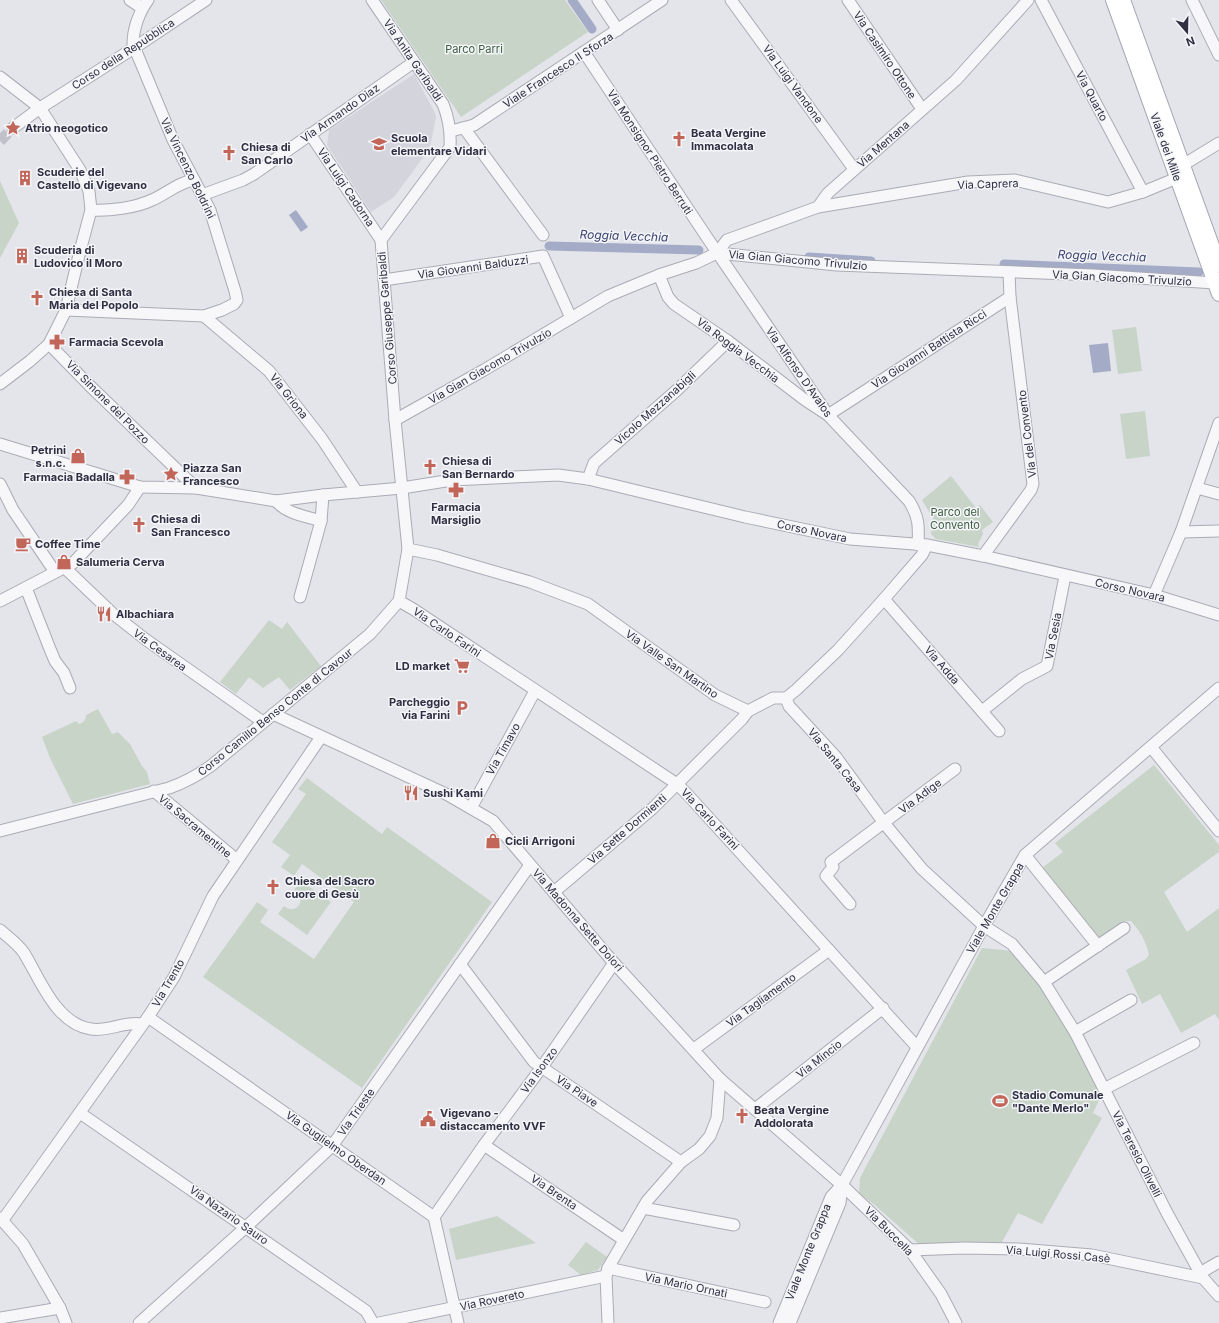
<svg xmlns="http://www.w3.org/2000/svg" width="1219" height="1323" viewBox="0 0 1219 1323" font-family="Inter,sans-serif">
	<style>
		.built { fill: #d3d4dc }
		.green { fill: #c7d4c7 }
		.water { fill: #a4abc7 }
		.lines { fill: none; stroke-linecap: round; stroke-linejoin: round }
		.canal { stroke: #a4abc7; stroke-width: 9 }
		.minor-tunnel { stroke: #c0c1c9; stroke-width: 11; stroke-dasharray: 11 5.5; stroke-linecap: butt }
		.minor-casing { stroke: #aaabb5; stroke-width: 13 }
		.major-casing { stroke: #a5a7b5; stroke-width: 16 }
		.minor { stroke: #f7f7f9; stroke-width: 11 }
		.major { stroke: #fff; stroke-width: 14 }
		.labels { text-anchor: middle; stroke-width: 3; stroke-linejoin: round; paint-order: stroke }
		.park-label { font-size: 11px; fill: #3c5c3f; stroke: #f4f5f8 }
		.street-label { font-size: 11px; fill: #2e2f42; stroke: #f4f5f8 }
		.poi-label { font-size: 11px; font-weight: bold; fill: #2e2f42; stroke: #f4f5f8; text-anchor: start }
		.water-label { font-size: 12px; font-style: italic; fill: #3c4472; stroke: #f4f5f8 }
	</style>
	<rect width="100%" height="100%" fill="#e4e5eb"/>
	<!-- built -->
	<path class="built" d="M414,74l20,37 2,6 -5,25 -4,10 -33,45 -23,15 -44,-67 2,-15z"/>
	<!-- green -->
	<g class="green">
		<path d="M381,0h184l23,32 -127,85z"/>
		<path d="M0,181l19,42 -19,35z"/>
		<path d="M1136,327l6,44 -24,3 -6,-44z"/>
		<path d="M1145,411l5,45 -24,3 -6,-45z"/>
		<path d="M951,476l25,32 4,-3 13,17 -11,8 1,4 -5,10 1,3 -43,-8 -5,-5 2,-16 -11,-18z"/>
		<path d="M269,620l13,9 5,-7 34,44 -31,24 -11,-13 -16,11 -14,-11 -13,17 -16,-12z"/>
		<path d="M98,709l14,25 6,-2 12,12 12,22 5,6 3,12 -77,20 -23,-46 -8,-21 34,-16 3,3c5,-1 7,-5 7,-9z"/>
		<path d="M1154,765l65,80v7l-55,40 23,40 32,-24v112l-4,-6 -34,19 -21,-39 -18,10 -16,-34 20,-11 3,-4c-3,-14 -9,-24 -18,-34h-5l-27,20 -57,-73 21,-16 -8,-9z"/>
		<path d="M307,778l75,56 5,-7 105,75 -130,186 -159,-111 54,-75 11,8 -8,12 54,37 40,-57 -52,-38 -8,12 -13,-9 9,-12 -18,-13 34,-48 -8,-5z"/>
		<path d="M301,881l30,21 -24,33 -29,-21 6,-8c11,10 25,-6 10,-16z"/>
		<path d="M982,948l31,3 29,38 30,49 29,58 -8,17 9,5 -60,106 -24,-11 -16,29 -80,5 -46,-41 -17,-13 1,-15z"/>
		<path d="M497,1216l39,27 -80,17 -7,-31z"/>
		<path d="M586,1242l21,15 -9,13 -17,5 -13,-10z"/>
	</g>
	<!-- water -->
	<g class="water">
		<path d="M296,210l12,17 -7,5 -12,-17z"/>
		<path d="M1108,343l3,28 -18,2 -4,-28z"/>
	</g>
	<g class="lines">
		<!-- canal -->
		<g class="canal">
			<path d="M572,0l20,29"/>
			<path d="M549,246l150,4"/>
			<path d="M809,257l62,4"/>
			<path d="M1004,264l195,8"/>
		</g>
		<!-- minor-tunnel -->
		<path class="minor-tunnel" d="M0,141l13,-13"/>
		<defs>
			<g id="minor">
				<path d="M130,0l12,8"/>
				<path d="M598,0l20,30"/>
				<path d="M731,0l123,169"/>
				<path d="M848,0l74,109"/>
				<path d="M1041,0l102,192"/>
				<path d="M1192,0l27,55"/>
				<path d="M584,52l122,184 122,179 81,86c10,16 10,25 9,44"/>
				<path d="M0,77l40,31 40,62 9,21 2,19 -12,45 -13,55 -17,34 -19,17 -30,23"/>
				<path d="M13,128l27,-20 94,-60 72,-48"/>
				<path d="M464,128l79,107"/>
				<path d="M451,131l23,-6 188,-125"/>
				<path d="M310,134l71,106"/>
				<path d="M202,195l41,-15 11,-6 160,-112"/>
				<path d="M818,207l10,-14 128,-113 72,-80"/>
				<path d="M91,210c18,1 44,-2 61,-10 14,-6 27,-18 42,-20"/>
				<path d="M717,253l10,-13 91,-33 150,-25 47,-2 93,22 35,-10 34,-14 6,-13 36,-22"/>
				<path d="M659,275l9,22 6,7 54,37 77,59 23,15 182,-118 -1,-25"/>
				<path d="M384,280l159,-24 28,62"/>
				<path d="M66,310l138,6 18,-6 12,-6 3,-4 -2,-9 -25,-81 -37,-70 -40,-96c0,-15 6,-32 15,-44"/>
				<path d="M204,316l65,55 53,68 35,53"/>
				<path d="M49,344l41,42 106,102"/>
				<path d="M395,420l89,-50 124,-74 51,-21 37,-12 21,-10 120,12 256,10 122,8 4,-2"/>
				<path d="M0,444l140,43 56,1 80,13 47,-6 79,-7 50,-8 106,-5 30,4 157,38 105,22 77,6 56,11 171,39 65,20"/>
				<path d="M588,479l6,-16 83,-73 51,-49"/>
				<path d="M0,484l13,26 42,62"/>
				<path d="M1197,488l22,6"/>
				<path d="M276,501c11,13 29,15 45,20"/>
				<path d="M1181,532l38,-1"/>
				<path d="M408,549l29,6 93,27 58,22 127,91 33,16"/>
				<path d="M983,556l48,-66 2,-6 -23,-187"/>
				<path d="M65,568l47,45 33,26 118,83"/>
				<path d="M26,588l24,61 5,12 9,12 6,15"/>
				<path d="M1154,595l27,-63 38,-109"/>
				<path d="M300,597l21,-76 2,-26"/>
				<path d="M884,599l115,132"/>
				<path d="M0,601l73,-38 55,-58 12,-18"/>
				<path d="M399,601l14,8 264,175 11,11 229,252"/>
				<path d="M786,698l3,8 47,51 48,66 38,46 62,57 28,18 32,38 31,50 92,181 36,65 16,18"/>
				<path d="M982,711l40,-32 25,-13 18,-90"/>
				<path d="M273,714l175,81 45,26 121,142 106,116 122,106 68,65 31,44 15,29"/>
				<path d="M1151,747l68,84"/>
				<path d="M154,791l83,69"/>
				<path d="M471,808l64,-117"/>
				<path d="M0,831l169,-43c17,-6 28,-12 43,-23l158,-131 29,-33 9,-52 -13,-129 -14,-180 69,-93c1,-16 -1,-28 -7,-43l-71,-104"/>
				<path d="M1025,855l73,91"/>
				<path d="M554,892l99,-84 89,-89 6,-8 25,-13h13l10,-8 42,-40 46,-51 38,-44 5,-10"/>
				<path d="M850,904l-24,-28 7,-9 -2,-5 124,-93"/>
				<path d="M0,930c8,7 18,14 24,23 16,26 32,71 67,76 17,3 33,-8 51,-5"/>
				<path d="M460,964l74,98 147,100"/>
				<path d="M1044,982l80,-54"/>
				<path d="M148,1017l286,200 24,106"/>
				<path d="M1075,1032l56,-32"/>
				<path d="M694,1049l135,-99"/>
				<path d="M1104,1089l90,-46"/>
				<path d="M755,1109l128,-101"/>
				<path d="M80,1113l279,193 7,5 7,12"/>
				<path d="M484,1145l140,95"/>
				<path d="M643,1208l91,17"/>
				<path d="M434,1217l50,-72 58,-78 72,-104"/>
				<path d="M0,1218l23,26 37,64 6,15"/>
				<path d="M2,1221l146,-204 26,-40 39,-81 108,-159"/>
				<path d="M910,1250l54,-2 55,1 73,6 111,23"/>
				<path d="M608,1268l157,34"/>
				<path d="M1200,1273l19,-11"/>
				<path d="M0,1318l60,-10"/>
				<path d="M139,1323l107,-96 86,-81 198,-281"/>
				<path d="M379,1323l227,-47"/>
				<path d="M608,1323l-2,-47 2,-8 39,-67 34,-39 18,-13 11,-13 7,-18 3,-39"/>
				<path d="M779,1323l52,-126 11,-12 142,-259 41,-71 194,-167"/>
				<path d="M790,1323l50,-120 2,-18"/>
			</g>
			<g id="major">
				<path d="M1113,0l106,294"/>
				<path d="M1123,0l96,265"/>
			</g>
		</defs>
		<!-- minor casing -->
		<use href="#minor" class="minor-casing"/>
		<!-- major casing -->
		<use href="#major" class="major-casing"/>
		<!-- minor -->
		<use href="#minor" class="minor"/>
		<!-- major -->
		<use href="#major" class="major"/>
	</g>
	<!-- icons -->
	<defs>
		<symbol id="sight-bare" viewBox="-9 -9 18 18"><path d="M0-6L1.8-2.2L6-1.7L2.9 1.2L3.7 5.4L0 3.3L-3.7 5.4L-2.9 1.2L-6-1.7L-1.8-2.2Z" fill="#c16658" stroke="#f4f5f8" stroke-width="2.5" paint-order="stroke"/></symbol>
		<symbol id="church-bare" viewBox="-9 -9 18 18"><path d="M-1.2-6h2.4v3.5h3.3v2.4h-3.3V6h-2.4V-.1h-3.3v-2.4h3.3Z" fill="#c16658" stroke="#f4f5f8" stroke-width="2.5" paint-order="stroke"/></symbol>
		<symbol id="school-bare" viewBox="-9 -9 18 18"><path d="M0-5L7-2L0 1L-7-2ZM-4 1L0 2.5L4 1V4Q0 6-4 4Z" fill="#c16658" stroke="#f4f5f8" stroke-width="2.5" paint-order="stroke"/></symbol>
		<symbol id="building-bare" viewBox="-9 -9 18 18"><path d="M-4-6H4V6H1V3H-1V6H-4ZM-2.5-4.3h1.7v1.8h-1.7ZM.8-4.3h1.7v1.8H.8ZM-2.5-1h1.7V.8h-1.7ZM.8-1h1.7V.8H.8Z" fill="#c16658" stroke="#f4f5f8" stroke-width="2.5" paint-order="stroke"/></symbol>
		<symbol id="pharmacy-bare" viewBox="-9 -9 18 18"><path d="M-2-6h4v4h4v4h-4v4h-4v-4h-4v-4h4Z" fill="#c16658" stroke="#f4f5f8" stroke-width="2.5" paint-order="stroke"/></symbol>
		<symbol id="shop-bare" viewBox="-9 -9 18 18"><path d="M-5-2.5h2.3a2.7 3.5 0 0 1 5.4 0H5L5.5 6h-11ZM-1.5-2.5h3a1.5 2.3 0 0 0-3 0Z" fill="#c16658" stroke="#f4f5f8" stroke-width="2.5" paint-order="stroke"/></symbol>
		<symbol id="cafe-bare" viewBox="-9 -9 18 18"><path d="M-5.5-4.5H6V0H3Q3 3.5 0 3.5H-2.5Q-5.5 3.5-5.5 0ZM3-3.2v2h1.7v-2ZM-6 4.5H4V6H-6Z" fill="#c16658" stroke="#f4f5f8" stroke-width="2.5" paint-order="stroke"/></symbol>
		<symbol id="restaurant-bare" viewBox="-9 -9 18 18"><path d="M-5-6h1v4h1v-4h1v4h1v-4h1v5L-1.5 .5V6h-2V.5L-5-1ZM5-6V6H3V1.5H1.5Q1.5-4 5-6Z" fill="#c16658" stroke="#f4f5f8" stroke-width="2.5" paint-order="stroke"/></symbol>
		<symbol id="supermarket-bare" viewBox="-9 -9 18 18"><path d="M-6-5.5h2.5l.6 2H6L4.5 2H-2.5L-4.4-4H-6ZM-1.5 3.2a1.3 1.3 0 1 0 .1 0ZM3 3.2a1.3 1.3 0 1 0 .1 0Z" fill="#c16658" stroke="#f4f5f8" stroke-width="2.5" paint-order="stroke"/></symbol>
		<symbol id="parking-bare" viewBox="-9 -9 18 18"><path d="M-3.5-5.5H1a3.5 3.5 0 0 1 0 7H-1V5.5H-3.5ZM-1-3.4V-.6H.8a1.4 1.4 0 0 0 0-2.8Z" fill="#c16658" stroke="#f4f5f8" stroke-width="2.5" paint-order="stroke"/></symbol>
		<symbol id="stadium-bare" viewBox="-9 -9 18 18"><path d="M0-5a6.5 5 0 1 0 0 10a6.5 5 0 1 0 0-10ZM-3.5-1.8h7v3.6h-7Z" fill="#c16658" stroke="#f4f5f8" stroke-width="2.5" paint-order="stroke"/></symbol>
		<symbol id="civic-bare" viewBox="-9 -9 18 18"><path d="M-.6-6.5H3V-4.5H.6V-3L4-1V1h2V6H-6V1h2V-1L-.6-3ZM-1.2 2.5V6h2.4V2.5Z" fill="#c16658" stroke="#f4f5f8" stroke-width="2.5" paint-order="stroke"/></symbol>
	</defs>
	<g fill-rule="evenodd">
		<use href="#sight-bare" x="2" y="117" width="22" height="22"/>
		<use href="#church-bare" x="668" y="128" width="22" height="22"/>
		<use href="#school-bare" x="368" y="133" width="22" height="22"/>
		<use href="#church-bare" x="218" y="142" width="22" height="22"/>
		<use href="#building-bare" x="14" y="167" width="22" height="22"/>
		<use href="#building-bare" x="11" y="245" width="22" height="22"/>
		<use href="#church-bare" x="26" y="287" width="22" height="22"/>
		<use href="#pharmacy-bare" x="46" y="331" width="22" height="22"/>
		<use href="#shop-bare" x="67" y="445" width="22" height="22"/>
		<use href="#church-bare" x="419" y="456" width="22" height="22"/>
		<use href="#sight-bare" x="160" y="463" width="22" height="22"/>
		<use href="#pharmacy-bare" x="116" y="466" width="22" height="22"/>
		<use href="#pharmacy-bare" x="445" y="479" width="22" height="22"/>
		<use href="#church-bare" x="128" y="514" width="22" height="22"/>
		<use href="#cafe-bare" x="12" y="533" width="22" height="22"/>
		<use href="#shop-bare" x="53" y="551" width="22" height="22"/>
		<use href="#restaurant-bare" x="93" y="603" width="22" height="22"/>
		<use href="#supermarket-bare" x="451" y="655" width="22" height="22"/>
		<use href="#parking-bare" x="451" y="697" width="22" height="22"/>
		<use href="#restaurant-bare" x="400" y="782" width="22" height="22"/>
		<use href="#shop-bare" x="482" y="830" width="22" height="22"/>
		<use href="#church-bare" x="262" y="876" width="22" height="22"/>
		<use href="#stadium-bare" x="989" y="1090" width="22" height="22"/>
		<use href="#church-bare" x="731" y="1105" width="22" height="22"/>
		<use href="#civic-bare" x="417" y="1108" width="22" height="22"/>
	</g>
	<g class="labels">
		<!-- park labels -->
		<g class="park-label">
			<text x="474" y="53">Parco Parri</text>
			<text x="955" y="516">Parco del<tspan x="955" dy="13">Convento</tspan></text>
		</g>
		<!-- street labels -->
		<g class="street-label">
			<text transform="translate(123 54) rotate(-33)" y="4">Corso della Repubblica</text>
			<text transform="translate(885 55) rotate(56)" y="4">Via Casimiro Ottone</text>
			<text transform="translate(413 60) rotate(56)" y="4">Via Anita Garibaldi</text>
			<text transform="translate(558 70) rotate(-33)" y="4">Viale Francesco II Sforza</text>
			<text transform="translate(793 84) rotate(54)" y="4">Via Luigi Vandone</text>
			<text transform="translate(1092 96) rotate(62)" y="4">Via Quarto</text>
			<text transform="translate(340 113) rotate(-35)" y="4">Via Armando Diaz</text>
			<text transform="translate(883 144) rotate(-41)" y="4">Via Mentana</text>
			<text transform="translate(1166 147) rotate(70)" y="4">Viale dei Mille</text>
			<text transform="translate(650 152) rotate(57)" y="4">Via Monsignor Pietro Berruti</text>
			<text transform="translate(188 168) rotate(64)" y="4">Via Vincenzo Boldrini</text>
			<text transform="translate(988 184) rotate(-2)" y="4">Via Caprera</text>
			<text transform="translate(346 187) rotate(56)" y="4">Via Luigi Cadorna</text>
			<text transform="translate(798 260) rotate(5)" y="4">Via Gian Giacomo Trivulzio</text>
			<text transform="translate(473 267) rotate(-8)" y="4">Via Giovanni Balduzzi</text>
			<text transform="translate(1122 278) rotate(3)" y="4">Via Gian Giacomo Trivulzio</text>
			<text transform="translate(387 318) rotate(-95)" y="4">Corso Giuseppe Garibaldi</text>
			<text transform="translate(929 349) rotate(-33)" y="4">Via Giovanni Battista Ricci</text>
			<text transform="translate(738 350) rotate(37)" y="4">Via Roggia Vecchia</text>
			<text transform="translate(490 366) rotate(-30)" y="4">Via Gian Giacomo Trivulzio</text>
			<text transform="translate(799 372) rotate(55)" y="4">Via Alfonso D'Avalos</text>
			<text transform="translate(289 396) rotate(52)" y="4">Via Griona</text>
			<text transform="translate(108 402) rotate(45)" y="4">Via Simone del Pozzo</text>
			<text transform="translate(655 408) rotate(-42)" y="4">Vicolo Mezzanabigli</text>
			<text transform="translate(1027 434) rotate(-97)" y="4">Via del Convento</text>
			<text transform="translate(812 531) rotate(12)" y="4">Corso Novara</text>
			<text transform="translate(1130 590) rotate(13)" y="4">Corso Novara</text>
			<text transform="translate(447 632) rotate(34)" y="4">Via Carlo Farini</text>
			<text transform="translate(1053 636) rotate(-79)" y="4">Via Sesia</text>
			<text transform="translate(160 650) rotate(36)" y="4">Via Cesarea</text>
			<text transform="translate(672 664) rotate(35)" y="4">Via Valle San Martino</text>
			<text transform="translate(942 665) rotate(49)" y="4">Via Adda</text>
			<text transform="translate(275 712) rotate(-39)" y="4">Corso Camillo Benso Conte di Cavour</text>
			<text transform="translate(503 749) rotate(-61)" y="4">Via Timavo</text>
			<text transform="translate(835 760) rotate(51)" y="4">Via Santa Casa</text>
			<text transform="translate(920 796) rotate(-37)" y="4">Via Adige</text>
			<text transform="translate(710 819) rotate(47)" y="4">Via Carlo Farini</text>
			<text transform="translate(195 826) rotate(40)" y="4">Via Sacramentine</text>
			<text transform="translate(627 829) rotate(-41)" y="4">Via Sette Dormienti</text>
			<text transform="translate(995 908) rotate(-60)" y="4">Viale Monte Grappa</text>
			<text transform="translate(578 920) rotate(49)" y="4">Via Madonna Sette Dolori</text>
			<text transform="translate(168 983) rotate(-60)" y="4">Via Trento</text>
			<text transform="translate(761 1000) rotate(-36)" y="4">Via Tagliamento</text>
			<text transform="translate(819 1059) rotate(-38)" y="4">Via Mincio</text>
			<text transform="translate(539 1070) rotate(-54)" y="4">Via Isonzo</text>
			<text transform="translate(577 1091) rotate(34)" y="4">Via Piave</text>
			<text transform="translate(356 1112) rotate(-55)" y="4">Via Trieste</text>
			<text transform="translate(336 1148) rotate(35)" y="4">Via Guglielmo Oberdan</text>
			<text transform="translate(1137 1154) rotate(63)" y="4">Via Teresio Olivelli</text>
			<text transform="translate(554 1192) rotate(34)" y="4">Via Brenta</text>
			<text transform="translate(229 1215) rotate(35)" y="4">Via Nazario Sauro</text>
			<text transform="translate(889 1231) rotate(45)" y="4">Via Buccella</text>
			<text transform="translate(808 1252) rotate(-68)" y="4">Viale Monte Grappa</text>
			<text transform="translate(1058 1254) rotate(5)" y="4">Via Luigi Rossi Casè</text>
			<text transform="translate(686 1285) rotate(12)" y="4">Via Mario Ornati</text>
			<text transform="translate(492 1300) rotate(-12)" y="4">Via Rovereto</text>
		</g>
		<!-- poi labels -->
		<g class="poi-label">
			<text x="25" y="132">Atrio neogotico</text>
			<text x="691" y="137">Beata Vergine<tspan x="691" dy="13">Immacolata</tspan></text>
			<text x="391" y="142">Scuola<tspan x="391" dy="13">elementare Vidari</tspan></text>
			<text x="241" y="151">Chiesa di<tspan x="241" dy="13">San Carlo</tspan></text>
			<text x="37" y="176">Scuderie del<tspan x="37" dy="13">Castello di Vigevano</tspan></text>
			<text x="34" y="254">Scuderia di<tspan x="34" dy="13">Ludovico il Moro</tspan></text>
			<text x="49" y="296">Chiesa di Santa<tspan x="49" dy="13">Maria del Popolo</tspan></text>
			<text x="69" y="346">Farmacia Scevola</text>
			<text x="66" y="454" text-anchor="end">Petrini<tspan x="66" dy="13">s.n.c.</tspan></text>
			<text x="442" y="465">Chiesa di<tspan x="442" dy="13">San Bernardo</tspan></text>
			<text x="183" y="472">Piazza San<tspan x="183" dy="13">Francesco</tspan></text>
			<text x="115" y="481" text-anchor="end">Farmacia Badalla</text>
			<text x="456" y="511" text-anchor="middle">Farmacia<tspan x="456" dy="13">Marsiglio</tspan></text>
			<text x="151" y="523">Chiesa di<tspan x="151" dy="13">San Francesco</tspan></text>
			<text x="35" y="548">Coffee Time</text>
			<text x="76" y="566">Salumeria Cerva</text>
			<text x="116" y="618">Albachiara</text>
			<text x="450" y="670" text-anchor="end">LD market</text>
			<text x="450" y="706" text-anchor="end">Parcheggio<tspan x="450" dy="13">via Farini</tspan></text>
			<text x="423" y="797">Sushi Kami</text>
			<text x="505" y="845">Cicli Arrigoni</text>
			<text x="285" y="885">Chiesa del Sacro<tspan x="285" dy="13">cuore di Gesù</tspan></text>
			<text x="1012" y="1099">Stadio Comunale<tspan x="1012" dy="13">"Dante Merlo"</tspan></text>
			<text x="754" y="1114">Beata Vergine<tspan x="754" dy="13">Addolorata</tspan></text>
			<text x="440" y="1117">Vigevano -<tspan x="440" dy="13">distaccamento VVF</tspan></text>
		</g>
		<!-- water labels -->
		<g class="water-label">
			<text transform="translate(624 236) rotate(2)" y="4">Roggia Vecchia</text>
			<text transform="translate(1102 256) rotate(2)" y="4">Roggia Vecchia</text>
		</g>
	</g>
	<!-- north arrow -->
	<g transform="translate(1187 32) rotate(160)" stroke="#f4f5f8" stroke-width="3" paint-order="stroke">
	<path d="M0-3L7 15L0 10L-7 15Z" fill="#2e2f42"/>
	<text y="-6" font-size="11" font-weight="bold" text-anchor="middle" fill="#2e2f42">N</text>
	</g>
</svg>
